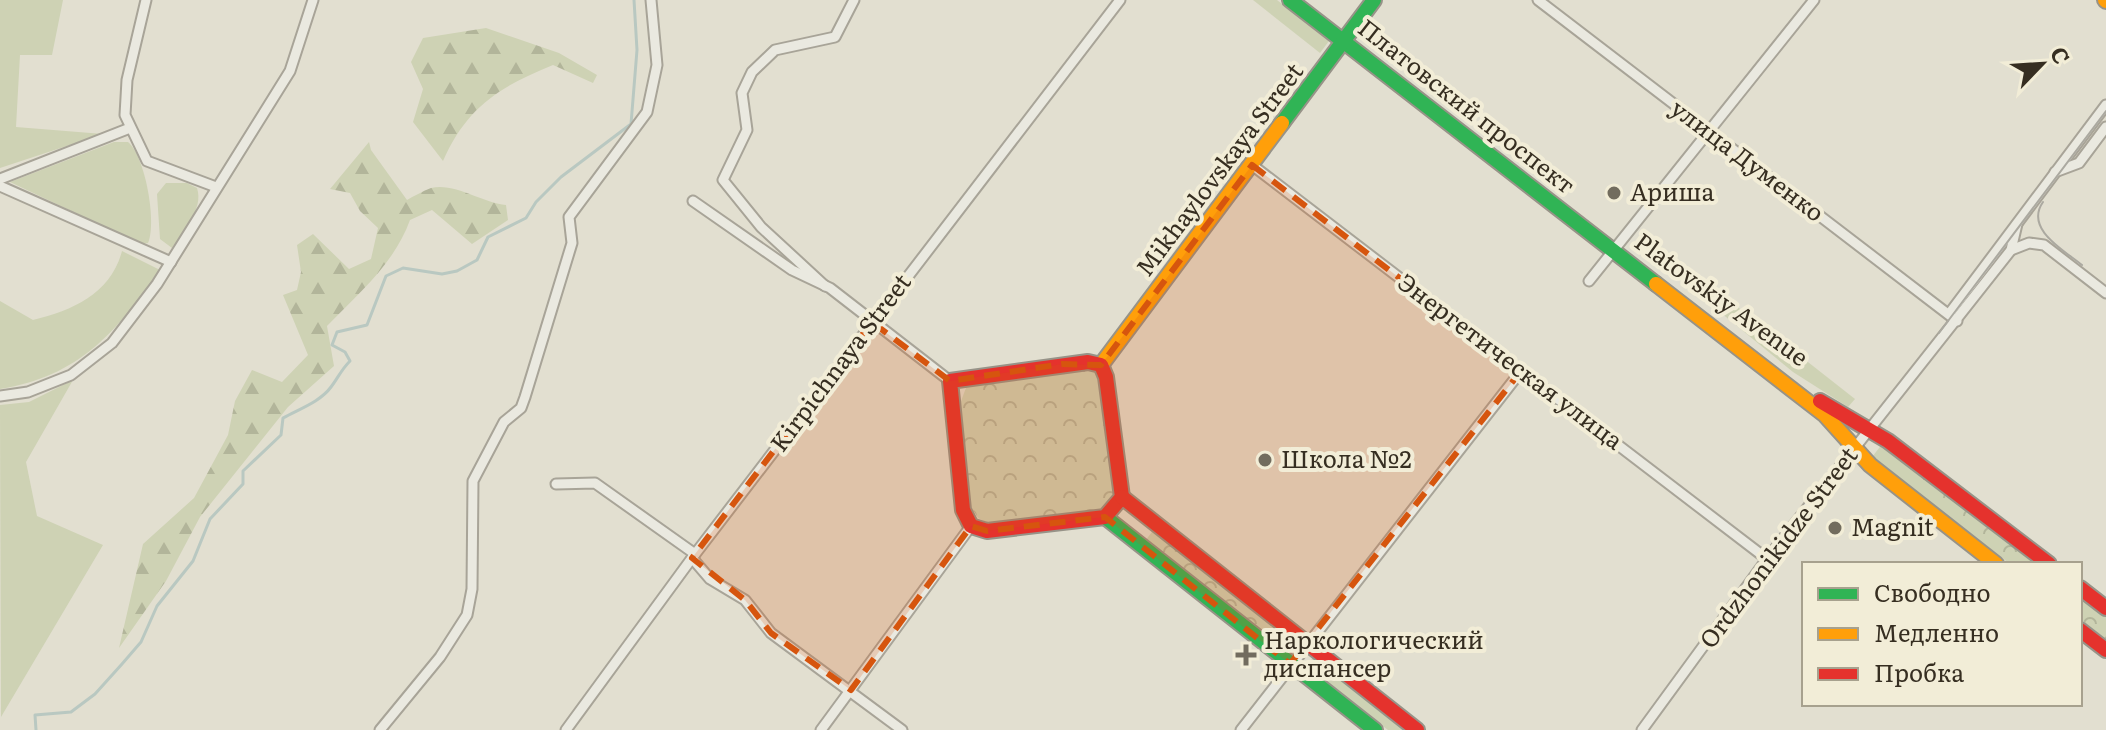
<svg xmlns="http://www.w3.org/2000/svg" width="2106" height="730" viewBox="0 0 2106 730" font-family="Literata,serif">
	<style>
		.grass { fill: #ced2b4 }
		.forest { fill: url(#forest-firs) }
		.park { fill: url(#park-crowns) }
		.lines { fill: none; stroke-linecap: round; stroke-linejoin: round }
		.stream { stroke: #b9c8c1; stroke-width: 3 }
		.street-casing { stroke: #a8a498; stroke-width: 13 }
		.fast-casing { stroke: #979388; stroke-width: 18 }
		.slow-casing { stroke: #979388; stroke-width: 18 }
		.jam-casing { stroke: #979388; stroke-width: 18 }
		.street { stroke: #eae9e0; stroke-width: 9 }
		.fast { stroke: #30b455; stroke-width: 14 }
		.slow { stroke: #ff9f0a; stroke-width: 14 }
		.jam { stroke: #e5322d; stroke-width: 14 }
		.tram { stroke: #aba9a0; stroke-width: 2 }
		.marked { fill: #d6550e; fill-opacity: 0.2; stroke: #d6550e; stroke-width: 6; stroke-dasharray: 16 10; stroke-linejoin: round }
		.poi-dot { fill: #726c5e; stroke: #f2edd7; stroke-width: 3 }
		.labels { text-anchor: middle; stroke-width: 8; stroke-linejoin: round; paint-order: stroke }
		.street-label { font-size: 24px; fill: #362e21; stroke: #f2edd7 }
		.poi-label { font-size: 24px; fill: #362e21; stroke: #f2edd7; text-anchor: start }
	</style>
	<defs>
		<pattern id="forest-firs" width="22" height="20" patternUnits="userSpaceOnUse" patternTransform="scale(2)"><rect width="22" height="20" fill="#ced2b4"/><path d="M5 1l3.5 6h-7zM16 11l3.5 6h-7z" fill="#b2b59a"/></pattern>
		<pattern id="park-crowns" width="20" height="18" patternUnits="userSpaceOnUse" patternTransform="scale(2)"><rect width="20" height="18" fill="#ced2b4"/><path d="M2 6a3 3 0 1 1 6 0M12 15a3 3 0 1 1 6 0" fill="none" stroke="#b2b59a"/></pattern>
	</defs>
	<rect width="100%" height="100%" fill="#e2dfd0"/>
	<!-- grass -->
	<g class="grass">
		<path d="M0,0h63l-11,55h-32l-4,72 87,7 -103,34z"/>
		<path d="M1253,0h24l52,41 -9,12z"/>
		<path d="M114,142h14c17,14 29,80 20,101l-7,1 -131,-62z"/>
		<path d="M166,183h21l10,5c7,21 -14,43 -25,60l-12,-9 -3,-45z"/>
		<path d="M1651,239l204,160 -7,8 -55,-35 -150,-123z"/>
		<path d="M122,251l38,19c-45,63 -80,106 -160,119v-88l33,19c41,-10 78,-27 89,-69z"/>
		<path d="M73,380l-47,82 11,54 66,29 -102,172 -1,-312 29,-3z"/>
	</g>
	<!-- forest -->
	<g class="forest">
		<path d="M486,28l73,25 38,22 -4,8 -40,-18c-54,22 -86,42 -110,96l-30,-39 10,-33 -12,-27 12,-24z"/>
		<path d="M369,142l2,8 36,50c7,-4 16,-9 24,-12 23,-6 52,15 75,17l2,15 -36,24 -40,-34 -22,10c-16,44 -51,73 -83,106l7,40 -46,41 -88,110 -34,64 -47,67 24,-104 51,-46 34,-63 7,-34 17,-31 30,12 26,-27 -25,-60 14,-5 4,-18 -4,-27 16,-11 36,35 22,-10 7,-31 -18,-17 -10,-18 -20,-4z"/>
	</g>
	<!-- park -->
	<g class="park">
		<path d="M1083,369l14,4 6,11 13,104 -8,18 -13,7 -105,11 -12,-6 -8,-13 -10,-101 7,-19z"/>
		<path d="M1883,443l156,121h-29l-138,-107z"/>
		<path d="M1155,528l129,106 -8,10 -131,-103z"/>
		<path d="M2085,600l21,17v22l-26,-20v-13z"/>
		<path d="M1313,658l95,72h-20l-83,-64z"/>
	</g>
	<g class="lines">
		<!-- stream -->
		<path class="stream" d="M36,730l-1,-15 36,-3 24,-18 27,-30 19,-22 16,-36 36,-45 17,-42 33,-35v-13l38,-36 2,-17c16,-9 37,-16 48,-31 7,-9 10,-17 19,-26l-5,-9 -13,-7 5,-13 30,-7 19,-49 17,-8 39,6 15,-3 20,-11 11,-23 38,-19 10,-16 25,-25 70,-53 6,-74 -3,-50"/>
		<defs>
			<g id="street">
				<path d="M146,0l-19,80 -2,35 22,46 69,26"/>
				<path d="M1538,0l419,321"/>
				<path d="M1252,165l515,394"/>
				<path d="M2055,172l24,-9 27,-36"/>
				<path d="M0,179l130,-51"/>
				<path d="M0,186l171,76"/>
				<path d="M693,201l99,69 38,18 120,93"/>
				<path d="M2011,250l18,-7 15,2 62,48"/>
				<path d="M1589,281l225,-281"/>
				<path d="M825,286l-64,-59 -38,-47 24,-50 -5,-37 10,-21 23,-22 60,-13 19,-37"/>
				<path d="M1949,314l157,-209"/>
				<path d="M0,396l28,-4 43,-17 41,-32 45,-59 133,-213 23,-71"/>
				<path d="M556,484l39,-1 100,71"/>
				<path d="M692,558l18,21 35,21 26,33 131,97"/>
				<path d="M380,730l60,-73 27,-42 5,-26 1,-108 31,-59 17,-14 4,-11 47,-154 -3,-26 78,-105 10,-47 -6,-65"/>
				<path d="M566,730l126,-172 428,-558"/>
				<path d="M821,730l150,-204"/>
				<path d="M1241,730l280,-359"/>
				<path d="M1642,730l125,-171 244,-309 6,-26"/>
			</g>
			<g id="fast">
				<path d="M1290,0l366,284"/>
				<path d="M1282,123l92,-123"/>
				<path d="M1105,517l270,213"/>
			</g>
			<g id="slow">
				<path d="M2105,0l1,1"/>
				<path d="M1656,284l169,131 45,50 126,99"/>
				<path d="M1101,365l181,-242"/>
			</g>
			<g id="jam">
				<path d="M1088,362l13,3 5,12 16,120 -17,20 -118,14 -16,-5 -8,-16 -13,-129z"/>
				<path d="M1820,401l68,40 161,123"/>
				<path d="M1122,497l295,233"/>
				<path d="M2080,588l26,20"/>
				<path d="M2080,630l26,20"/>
			</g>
		</defs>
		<!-- street casing -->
		<use href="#street" class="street-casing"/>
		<!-- fast casing -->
		<use href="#fast" class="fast-casing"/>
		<!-- slow casing -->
		<use href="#slow" class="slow-casing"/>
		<!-- jam casing -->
		<use href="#jam" class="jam-casing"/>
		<!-- street -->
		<use href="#street" class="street"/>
		<!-- fast -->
		<use href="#fast" class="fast"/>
		<!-- slow -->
		<use href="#slow" class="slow"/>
		<!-- jam -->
		<use href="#jam" class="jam"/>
		<!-- tram -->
		<g class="tram">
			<path d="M2043,202c-19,27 22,49 39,63"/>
			<path d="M1939,333l167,-222"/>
		</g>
	</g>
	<!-- marked area -->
	<path class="marked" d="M1252,165l269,206 -231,293 -185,-147 -118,14 -16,-5 -120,164 -80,-57 -26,-33 -53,-42 180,-236 78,59 112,-17 39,1z"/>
	<!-- markers -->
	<g class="poi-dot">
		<circle cx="1614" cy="193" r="8"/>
		<circle cx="1265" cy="460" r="8"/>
		<circle cx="1835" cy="528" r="8"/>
		<path d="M1242 643h8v8h8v8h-8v8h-8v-8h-8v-8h8z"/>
	</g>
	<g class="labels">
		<!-- street labels -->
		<g class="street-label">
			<text transform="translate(1466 107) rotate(38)" y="8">Платовский проспект</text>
			<text transform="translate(1747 161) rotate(37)" y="8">улица Думенко</text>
			<text transform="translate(1220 170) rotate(-53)" y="8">Mikhaylovskaya Street</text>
			<text transform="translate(1721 300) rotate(36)" y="8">Platovskiy Avenue</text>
			<text transform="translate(1510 362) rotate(37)" y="8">Энергетическая улица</text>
			<text transform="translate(841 363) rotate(-53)" y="8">Kirpichnaya Street</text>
			<text transform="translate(1779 548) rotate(-53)" y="8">Ordzhonikidze Street</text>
		</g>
		<!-- poi labels -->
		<g class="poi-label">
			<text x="1630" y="201">Ариша</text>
			<text x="1281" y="468">Школа №2</text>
			<text x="1851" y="536">Magnit</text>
			<text x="1264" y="649">Наркологический<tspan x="1264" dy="28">диспансер</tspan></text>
		</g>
	</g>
	<!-- legend -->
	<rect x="1802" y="562" width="280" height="144" fill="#f2edd7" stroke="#a7a18e" stroke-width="2"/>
	<rect x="1818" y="588" width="40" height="12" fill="#30b455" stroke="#a7a18e" stroke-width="2"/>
	<text x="1874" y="602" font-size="24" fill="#362e21">Свободно</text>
	<rect x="1818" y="628" width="40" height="12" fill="#ff9f0a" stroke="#a7a18e" stroke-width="2"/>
	<text x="1874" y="642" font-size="24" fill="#362e21">Медленно</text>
	<rect x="1818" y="668" width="40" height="12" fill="#e5322d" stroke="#a7a18e" stroke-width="2"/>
	<text x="1874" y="682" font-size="24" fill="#362e21">Пробка</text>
	<!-- north arrow -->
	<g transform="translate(2042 64) rotate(65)" stroke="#f2edd7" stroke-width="6" paint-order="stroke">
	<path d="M0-6L14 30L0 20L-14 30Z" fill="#362e21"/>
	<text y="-12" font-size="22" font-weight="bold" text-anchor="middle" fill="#362e21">С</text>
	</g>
</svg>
